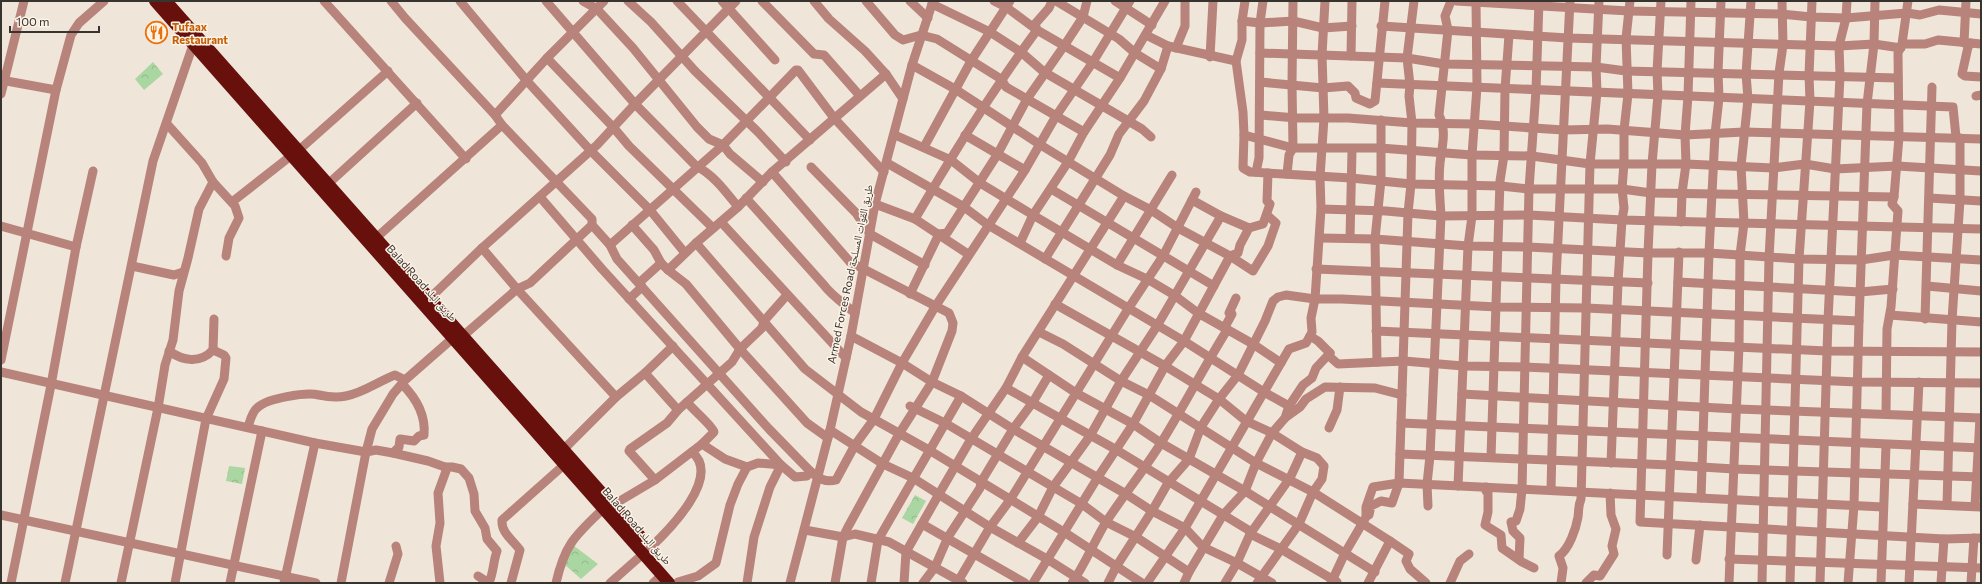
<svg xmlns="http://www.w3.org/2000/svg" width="1982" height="584" viewBox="0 0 1982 584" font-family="Commissioner,'Noto Naskh Arabic',sans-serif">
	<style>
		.park { fill: url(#park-crowns) }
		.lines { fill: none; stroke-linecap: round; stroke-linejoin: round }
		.minor { stroke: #b8837b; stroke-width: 9 }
		.highway { stroke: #67100c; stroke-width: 12 }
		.labels { text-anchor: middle; stroke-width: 3; stroke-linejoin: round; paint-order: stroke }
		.food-label { font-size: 11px; font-weight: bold; fill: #c56008; stroke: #fcf2e6; text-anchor: start }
		.street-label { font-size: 11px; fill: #37332f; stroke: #fcf2e6 }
	</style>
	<defs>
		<pattern id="park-crowns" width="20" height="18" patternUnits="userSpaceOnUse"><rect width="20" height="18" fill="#aad7a1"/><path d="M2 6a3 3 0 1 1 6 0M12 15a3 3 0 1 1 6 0" fill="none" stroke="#93b98b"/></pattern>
	</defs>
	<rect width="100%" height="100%" fill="#efe5d9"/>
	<!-- park -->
	<g class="park">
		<path d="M153,62l10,12 -19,16 -9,-11z"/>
		<path d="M229,466l16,2 -3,16 -16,-3z"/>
		<path d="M915,495l11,6 -13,23 -11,-6z"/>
		<path d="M573,545l25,19 -17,15 -17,-15z"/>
	</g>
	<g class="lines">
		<!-- minor -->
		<g class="minor">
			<path d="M324,1l142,158"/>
			<path d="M391,1l14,17 90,97 7,10 90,94v6l-62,58 -13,6 -54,47"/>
			<path d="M460,1l67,80 63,69 60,60 35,43"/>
			<path d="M546,1l89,103 61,62c18,9 30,26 42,41"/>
			<path d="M583,1l14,8 36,39 64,79 12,12 14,6 73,-75h2l36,48 50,54"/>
			<path d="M628,1l23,21 44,49 63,61 28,30"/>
			<path d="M677,1l133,139"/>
			<path d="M722,1l53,59"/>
			<path d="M762,1l52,53 10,1 36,41"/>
			<path d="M814,1l15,18 36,32 21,23 17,25"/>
			<path d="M866,1l29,34 8,5 18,-5 16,4 64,40 5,8 78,45"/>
			<path d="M910,1l18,17"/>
			<path d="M994,1l12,6 31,23 83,48"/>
			<path d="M1056,1l63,38 16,14 26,16"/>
			<path d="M1115,1l37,24"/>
			<path d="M1245,1l-3,20v19l-6,21 7,51 1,23 -1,33 7,4 101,6 60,6 90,2 28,3h93l29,4 243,4"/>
			<path d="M1456,1l173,10 152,3 30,3 35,1 61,-5 13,2 19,-5 42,4"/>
			<path d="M1661,1l-4,70 1,24 -6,69 -4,89 -8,269 304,17 37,-1"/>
			<path d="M932,4l58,28 31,20 23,20 98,57 9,8"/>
			<path d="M1242,21l18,2 33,-2 30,7 29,-2"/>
			<path d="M1381,26l187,12 271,8 35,-2 27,4"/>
			<path d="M1146,35l22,11 68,15"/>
			<path d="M1964,43l2,-42"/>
			<path d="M1971,43l-3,4 -6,27 3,2 16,1"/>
			<path d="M1902,44h23l13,-4 43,4"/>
			<path d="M1176,48l9,-22v-25"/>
			<path d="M1260,53l147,5 37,6 152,3 30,4 272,7"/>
			<path d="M1351,56l1,-55"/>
			<path d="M1210,57l3,-56"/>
			<path d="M547,58l66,69 16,19 84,82"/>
			<path d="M912,65l43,24 84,55 85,52 27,14 27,18 52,28 23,15 15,-25 8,-23 -9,-8"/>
			<path d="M1,80l55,10"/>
			<path d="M1260,82l63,6 25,-2 7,7 1,5 14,6 5,-3 10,-100"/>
			<path d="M1377,83l576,24 3,30"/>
			<path d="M1,94l23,-93"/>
			<path d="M1976,96l5,-1"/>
			<path d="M495,115l52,-57 57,-57"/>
			<path d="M1261,115l35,3h52l64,5 62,1 89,6 44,-1 78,6 59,-3 237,7"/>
			<path d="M167,124l35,39 11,19 22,24 4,12 -10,20 -3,18"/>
			<path d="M895,135l56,25 29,23 53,32 84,50 30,14 27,16 24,18 55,31 28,19"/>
			<path d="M965,135l60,35"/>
			<path d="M1244,135l49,13h87l92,7 60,1 58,8h96l87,4 32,-4 30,5 62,-3 84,5"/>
			<path d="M924,147l47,-86 39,-60"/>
			<path d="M299,150l89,-79"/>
			<path d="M887,163l77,44 24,18 196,116 80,51 25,14"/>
			<path d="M811,167l45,46 14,21 55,31"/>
			<path d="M772,172l78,90 99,51 4,10 -1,8 -20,51 -33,52 -51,93 -5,10 -8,46"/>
			<path d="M1256,172l3,-14 1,-135 3,-22"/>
			<path d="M1287,174l2,-19 4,-7 -1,-64 1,-83"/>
			<path d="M328,184l89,-81"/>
			<path d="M1051,189l163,97"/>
			<path d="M540,197l62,72 179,196 -11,22 -16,50 -7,46"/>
			<path d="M746,198l77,86c9,12 20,19 32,29"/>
			<path d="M1929,198l52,3"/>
			<path d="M232,202l60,-47"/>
			<path d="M875,204l40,15 53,35"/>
			<path d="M1321,209l65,2 55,5 88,-1 93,5 359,9"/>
			<path d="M1221,216l28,12"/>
			<path d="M915,219c38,-66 78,-129 122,-189l-2,-6 14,-16 3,-7"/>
			<path d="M721,222l125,136"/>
			<path d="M1681,222l1,-29 4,-29 -1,-29 3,-39 3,-95"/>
			<path d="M592,225l18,20 113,-100 7,9 33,28"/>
			<path d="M632,225l22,25 7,13"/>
			<path d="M1,226l75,21"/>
			<path d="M376,238l126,-113"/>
			<path d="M1320,238l55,1 93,7 60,1 120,6h61l90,6 62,1 33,-5 87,5"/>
			<path d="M1350,238l2,-88"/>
			<path d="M696,243l109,126 56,43 68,38 135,82 78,51"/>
			<path d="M1020,243l13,-28 35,-53 16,-30 36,-54 45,-77"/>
			<path d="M610,245l7,14 25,28 127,142 41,42"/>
			<path d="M482,248l35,41 99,108"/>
			<path d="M1045,259l65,-104 9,-21 25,-33 17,-32 7,-23"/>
			<path d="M1117,265l55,-90"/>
			<path d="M132,266l42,9 9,-3"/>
			<path d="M1316,269l332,14"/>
			<path d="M1678,282l182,10 33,-3"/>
			<path d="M1927,286l54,5"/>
			<path d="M910,294l29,-60 8,-1 50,-78 30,-56 37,-53 19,-29 4,-16"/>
			<path d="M430,298l52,-50 115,-103 38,-41 101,-103"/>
			<path d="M629,299l13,-12 -2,-5 21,-19 7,7"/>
			<path d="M1055,304l110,62 54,33 27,22 26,12 30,19 15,6 7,8 -2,13 -9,13 -14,32 -42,59"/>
			<path d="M1890,315l91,7"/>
			<path d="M1925,319l7,-232"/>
			<path d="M1376,331l451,20 154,1"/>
			<path d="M1039,332l24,12 58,37 28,14 107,68 57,29 77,49 -22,42"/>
			<path d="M851,336l51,27 30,19 29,14 52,33 113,65 26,17 33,17 18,19 34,16 35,20"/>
			<path d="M169,351c14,10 31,13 44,-1l1,-31"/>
			<path d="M1330,353l-1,3 9,8 66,-3 59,5 61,1 333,15 124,1"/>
			<path d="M1022,357l54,36 57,31 28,19 84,48 130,81"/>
			<path d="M1,360l55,-270 15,-55 8,-12 25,-22"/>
			<path d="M1377,362l-2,-123 6,-59v-60"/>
			<path d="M1,372l314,71 51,9 10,-2 17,3 35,8 17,6h7l9,2 8,9 5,16 1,17 10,17 2,11 10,12c-4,11 -3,20 -8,32"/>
			<path d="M645,373l33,37"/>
			<path d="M1006,388l109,61 135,82v3l31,15 56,33"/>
			<path d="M1462,394l275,15 244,9"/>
			<path d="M687,402c6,8 25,23 27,30l-12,12"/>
			<path d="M910,406l35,17 137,81 24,18 30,15 53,35"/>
			<path d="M1886,414l1,-85 4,-22 7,-96 -6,-7 2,-7 5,-60 -1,-84 4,-9 6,-43"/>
			<path d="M1286,417l14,-10 6,-8 19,-12 50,1 27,7"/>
			<path d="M1401,423l580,25"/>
			<path d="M248,427c2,-6 4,-15 9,-19 10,-10 49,-16 62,-13 9,2 18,3 27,1 17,-3 33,-15 49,-21l10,5"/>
			<path d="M1329,428l8,-18 3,-23"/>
			<path d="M830,430l53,34 30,14 77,49 57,32 38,24"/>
			<path d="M828,438l-21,-15 -67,-74 -54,-65 -18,-14 28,-27 42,-36 34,-35 114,-98"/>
			<path d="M564,449l52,-52 29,-24 28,-27"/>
			<path d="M393,453l6,-6 1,-8 14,2 5,-5 5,-1c2,-21 -8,-37 -22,-51"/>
			<path d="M1400,454l270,11 64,4 247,8"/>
			<path d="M1491,457l9,-276 4,-26 1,-66 4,-54"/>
			<path d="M1611,463l7,-181 4,-62 2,-12 -2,-19 2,-26v-33l4,-36 -2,-56 4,-37"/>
			<path d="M655,480l-26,-29 1,-2 37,-26 11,-13 54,-48 8,-13 22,-21 2,-7 23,-26"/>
			<path d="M1458,486l10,-240 4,-30v-61l5,-68 -1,-86"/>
			<path d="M1486,487v4h2v21l-3,13 16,10 1,13 20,14 12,6"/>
			<path d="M1551,490l5,-211 14,-278"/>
			<path d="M1701,498l8,-245 6,-119 4,-36 -1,-26 3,-71"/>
			<path d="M1913,504l67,3"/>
			<path d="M613,505l42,-25 47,-36 23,15 22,8 11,-4 23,2 14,12 12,-1 3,-5c8,7 15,12 26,9l19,-35 19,-26 28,-56 33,-56 90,-137 31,-54 37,-54 37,-61"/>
			<path d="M1947,505l5,-185 8,-120v-62"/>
			<path d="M1428,506l-1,-22 3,-28 11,-240c-1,-18 -3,-36 -1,-53 2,-17 7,-32 -1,-48l9,-85 -3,-14 6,-15"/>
			<path d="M1975,506l5,-88"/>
			<path d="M1,515l315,68"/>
			<path d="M1369,515l2,-9 10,-5 11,2 7,-20 9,-270 3,-29 1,-61 -3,-27 1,-11 -3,-27 7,-57"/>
			<path d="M922,524l103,59"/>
			<path d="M805,530l38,7 12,-3 34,8 74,41"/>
			<path d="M1390,541l19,13 -3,7 4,8 16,14"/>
			<path d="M1018,543l20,-26 15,-30 37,-51 31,-55 36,-55 64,-110 -29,-16"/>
			<path d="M650,548c19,-18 72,-71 42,-96"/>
			<path d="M1667,555l12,-303"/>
			<path d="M1519,559l1,-21 -7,-7 -2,-9 5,-1 4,-12 2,-20 7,-300 7,-99 3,-89"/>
			<path d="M1729,559l252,9"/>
			<path d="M1696,560l4,-35"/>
			<path d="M478,576l11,7"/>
			<path d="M678,582l20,-6 18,-13 14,-58 8,-21 9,-17"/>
			<path d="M11,583l40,-198 25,-138 17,-76"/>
			<path d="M65,583l88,-422 40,-116"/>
			<path d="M121,583l37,-175 7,-43 8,-25 6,-49 9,-33 11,-49 14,-27"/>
			<path d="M175,583l31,-164 18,-40 2,-21 -2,-3 -11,-5"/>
			<path d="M230,583l32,-152"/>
			<path d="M284,583l31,-140"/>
			<path d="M341,583l25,-131 6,-23 21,-35 12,-14 48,-42"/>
			<path d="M389,583l9,-29 -2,-8"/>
			<path d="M440,583l-4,-37 4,-23 -2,-30 8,-22 -1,-4"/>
			<path d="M511,583l9,-33c-7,-10 -19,-17 -18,-30l63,-56"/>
			<path d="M556,583c9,-40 20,-48 48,-75"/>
			<path d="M610,583l34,-30"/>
			<path d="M653,583l9,-8"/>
			<path d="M790,583l40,-153 21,-94 24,-132 37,-139 21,-64"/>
			<path d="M871,583l7,-43 83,-144"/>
			<path d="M904,583l2,-31 33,-58 32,-55 35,-51 16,-31 102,-161"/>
			<path d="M923,583l12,-16 13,-30 32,-49 1,-6 32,-53 20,-27 16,-27"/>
			<path d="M957,583l33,-56 20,-27 118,-191 35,-53 33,-64"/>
			<path d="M1033,583l65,-106 35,-53 32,-58 19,-25 46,-85 8,-3 2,-8 9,-17 14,-4 7,-20 -3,-3 1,-28"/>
			<path d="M1072,583c13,-19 22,-41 34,-61 18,-27 38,-52 55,-79 23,-37 43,-76 66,-113l-1,-5 6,-11 -3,-1 7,-15"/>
			<path d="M1108,583l8,-16 36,-56 16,-28 21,-24 12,-32 18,-28 19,-24 27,-54 8,-20 5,-4 8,-2 29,4h27l155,8 89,1 273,13"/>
			<path d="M1147,583l38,-55 104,-179 17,-6 4,-7"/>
			<path d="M1184,583l5,-11 34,-57 22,-24 11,-28 16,-30 13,-15 4,-12 14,-21 9,-7 4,-10 14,-15 -12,-12 -8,-5 2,-4 -1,-14 4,-19 6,-90 -1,-32 4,-59 -2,-63 3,-54"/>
			<path d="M1225,583l12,-20 13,-29 40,-56 12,-26"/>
			<path d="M1331,583l14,-30 21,-36v-10l7,-20 26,-4 484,24"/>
			<path d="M1450,583l10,-22 9,-7"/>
			<path d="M1561,583l2,-15 -4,-12c10,-7 17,-27 19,-39 1,-7 0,-11 3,-18l9,-335 7,-72 -1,-25 3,-66"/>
			<path d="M1586,583l8,-8 6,1 14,-22 -2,-8 4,-17 -5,-14 -1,-22"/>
			<path d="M1729,583l10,-237 1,-91 4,-32 -3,-57 7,-67 -2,-25 5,-73"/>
			<path d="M1762,583l7,-325 10,-185 4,-28 -1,-44"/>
			<path d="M1790,583l9,-324 11,-158 -1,-26 3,-74"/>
			<path d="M1820,583l8,-263 12,-244 -1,-30 7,-28 1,-17"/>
			<path d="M1848,583l6,-78 5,-184 8,-217 7,-60 1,-43"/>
			<path d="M1881,583l5,-138"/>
			<path d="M1909,583l10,-201"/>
			<path d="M1941,583l3,-44"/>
			<path d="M1971,583l3,-45"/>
		</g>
		<!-- highway -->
		<g class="highway">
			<path d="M155,1l514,582"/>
			<path d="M166,1l474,535"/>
		</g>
	</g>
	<!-- icons -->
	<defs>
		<symbol id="restaurant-ring" viewBox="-11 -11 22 22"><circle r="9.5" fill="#fcf2e6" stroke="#e8710a" stroke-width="1.5"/><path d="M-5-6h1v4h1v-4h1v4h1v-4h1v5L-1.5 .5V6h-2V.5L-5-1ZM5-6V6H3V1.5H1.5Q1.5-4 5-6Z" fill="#e8710a"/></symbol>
	</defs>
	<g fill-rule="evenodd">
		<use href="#restaurant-ring" x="144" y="20" width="25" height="25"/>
	</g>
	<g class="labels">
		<!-- food labels -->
		<g class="food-label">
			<text x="172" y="31">Tufaax<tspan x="172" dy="13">Restaurant</tspan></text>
		</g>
		<!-- street labels -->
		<g class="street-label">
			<text transform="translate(850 274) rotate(-78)" y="4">Armed Forces Road طريق القوات المسلحة</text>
			<text transform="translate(422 283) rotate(48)" y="4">Balad Road طريق البلد</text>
			<text transform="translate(637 526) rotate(49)" y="4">Balad Road طريق البلد</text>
		</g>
	</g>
	<!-- border -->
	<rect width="1982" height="584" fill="none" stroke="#37332f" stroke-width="4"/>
	<!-- scale -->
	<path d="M10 26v6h89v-6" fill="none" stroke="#37332f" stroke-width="2"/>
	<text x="16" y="26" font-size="12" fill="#37332f" stroke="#fcf2e6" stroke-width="3" paint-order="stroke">100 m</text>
</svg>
